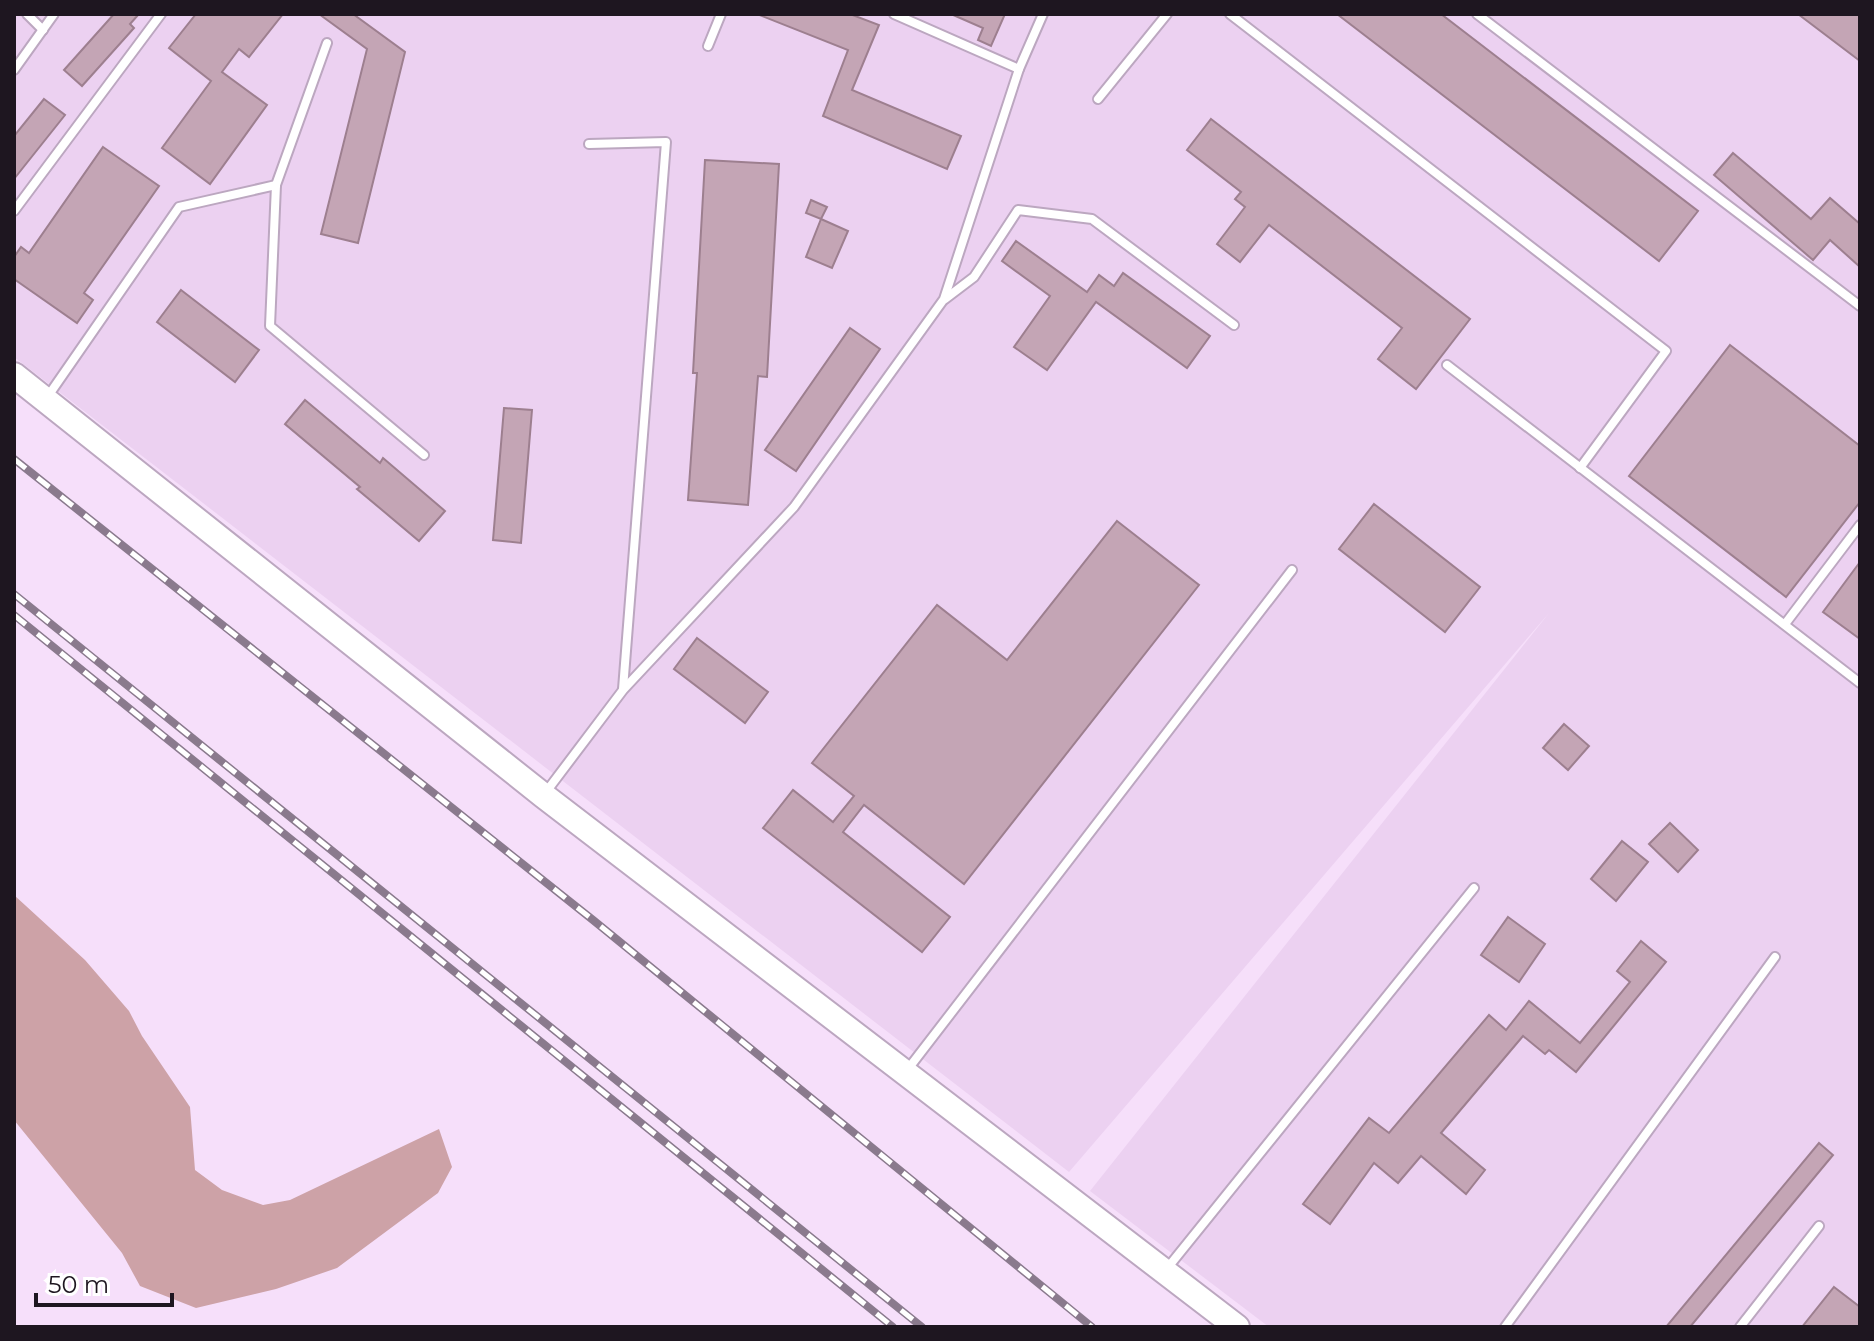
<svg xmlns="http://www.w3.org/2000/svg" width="1874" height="1341" viewBox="0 0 1874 1341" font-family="Montserrat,sans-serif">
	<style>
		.built { fill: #ecd1f1 }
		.forest { fill: #cda2a7 }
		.building { fill: #c4a5b5; stroke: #9d7f8f; stroke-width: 2 }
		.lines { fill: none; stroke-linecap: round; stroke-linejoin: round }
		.lane-casing { stroke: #bca7c0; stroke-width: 12 }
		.secondary-casing { stroke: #bca7c0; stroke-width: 28 }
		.lane { stroke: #fff; stroke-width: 8 }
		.secondary { stroke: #fff; stroke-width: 24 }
		.rail-casing { stroke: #8a7a8d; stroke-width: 8 }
		.rail { stroke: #fff; stroke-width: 5; stroke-dasharray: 15; stroke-linecap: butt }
	</style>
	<rect width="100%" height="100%" fill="#f6dffa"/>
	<!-- built -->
	<path class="built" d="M14,14h1846v1313h-591l-179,-136 459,-578 -480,559 -1055,-815z"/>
	<!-- forest -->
	<path class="forest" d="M14,895l71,65 44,51 13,25 48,71 5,63 27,20 41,15 27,-5 149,-71 13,38 -14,26 -101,75 -61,21 -80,19 -56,-22 -18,-33 -108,-133z"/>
	<!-- building -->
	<g class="building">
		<path d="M114,14h25l-9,10 4,4 -52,58 -18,-16z"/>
		<path d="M196,14h87l-34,43 -10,-8 -17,23 45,33 -57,79 -48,-36 49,-67 -42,-33z"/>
		<path d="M319,14h34l52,38 -47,191 -37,-9 46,-185z"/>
		<path d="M757,14h93l29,11 -27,65 109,46 -14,33 -124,-53 25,-66z"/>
		<path d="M951,14h54l-14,32 -13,-6 5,-12z"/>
		<path d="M1337,14h104l257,197 -39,50z"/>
		<path d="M1798,14h62v47z"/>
		<path d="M44,99l21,16 -51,64v-43z"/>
		<path d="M1211,119l259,200 -54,70 -38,-30 24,-31 -133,-103 -29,37 -23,-18 28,-37 -10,-8 6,-7 -54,-42z"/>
		<path d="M103,147l56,39 -75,107 9,7 -16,23 -63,-44v-22l7,-10 8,6z"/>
		<path d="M1733,153l78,66 19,-21 30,26v43l-30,-27 -17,20 -99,-85z"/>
		<path d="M705,160l74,4 -12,213 -9,-1 -10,129 -60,-5 9,-127h-4z"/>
		<path d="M811,200l16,7 -6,12 -15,-6z"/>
		<path d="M821,219l27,12 -16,37 -26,-11z"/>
		<path d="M1016,241l71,51 12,-17 15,11 9,-13 87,63 -23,32 -91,-66 -49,68 -33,-23 36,-51 -48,-35z"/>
		<path d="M181,290l78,60 -24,32 -78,-60z"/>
		<path d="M850,328l30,21 -84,122 -31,-21z"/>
		<path d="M1730,345l130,101v56l-74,95 -157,-121z"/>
		<path d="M305,400l75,63 3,-5 62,53 -26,30 -62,-52 3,-2 -75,-63z"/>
		<path d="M504,408l28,2 -11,133 -28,-3z"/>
		<path d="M1374,504l106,83 -35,45 -106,-83z"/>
		<path d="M1117,521l82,64 -235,299 -100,-79 -21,27 107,85 -28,35 -159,-124 30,-38 40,32 21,-26 -42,-33 125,-158 70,55z"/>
		<path d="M1860,562v77l-37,-27z"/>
		<path d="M697,638l71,54 -23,31 -71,-54z"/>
		<path d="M1564,724l25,22 -21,24 -25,-22z"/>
		<path d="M1670,823l28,27 -20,22 -29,-28z"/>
		<path d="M1622,841l26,21 -32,39 -25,-22z"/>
		<path d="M1508,917l37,27 -26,38 -38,-27z"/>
		<path d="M1641,941l25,21 -90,110 -27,-22 -4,4 -22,-18 -82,97 44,37 -19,24 -45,-38 -23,27 -24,-20 -44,61 -27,-20 66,-86 20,15 100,-118 17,15 23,-29 51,42 50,-61 -13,-11z"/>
		<path d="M1819,1143l14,12 -143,172h-24z"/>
		<path d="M1834,1287l26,20v20h-58z"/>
	</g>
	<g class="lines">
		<defs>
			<g id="lane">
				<path d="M27,14l16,16"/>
				<path d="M894,14l125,55"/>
				<path d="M1230,14l436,337 -86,117"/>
				<path d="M1477,14l383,292"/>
				<path d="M327,43l-51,142 -6,141 154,129"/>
				<path d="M708,46l13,-32"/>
				<path d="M14,70l40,-56"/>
				<path d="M1098,99l69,-85"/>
				<path d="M589,144l77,-2 -43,547"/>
				<path d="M14,211l147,-197"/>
				<path d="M945,299l29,-22 44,-67 74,9 142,106"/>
				<path d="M1447,365l413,318"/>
				<path d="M46,399l133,-192 97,-22"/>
				<path d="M1785,624l75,-99"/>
				<path d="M546,792l77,-102 171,-183 150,-208 75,-230 24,-55"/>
				<path d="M908,1069l384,-499"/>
				<path d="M1165,1271l309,-383"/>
				<path d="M1505,1327l270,-370"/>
				<path d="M1740,1327l79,-101"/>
			</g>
			<path id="secondary" d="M14,375l530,421 693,531"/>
		</defs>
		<!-- lane casing -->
		<use href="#lane" class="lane-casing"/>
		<!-- secondary casing -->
		<use href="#secondary" class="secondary-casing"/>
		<!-- lane -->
		<use href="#lane" class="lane"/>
		<!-- secondary -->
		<use href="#secondary" class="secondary"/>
		<defs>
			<g id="rail">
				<path d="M14,459l579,461 499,407"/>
				<path d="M14,594l908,733"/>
				<path d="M14,615l879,712"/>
			</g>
		</defs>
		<!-- rail casing -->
		<use href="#rail" class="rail-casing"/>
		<!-- rail -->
		<use href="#rail" class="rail"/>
	</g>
	<!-- border -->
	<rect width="1874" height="1341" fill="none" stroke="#1e1620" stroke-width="32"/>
	<!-- scale -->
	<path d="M36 1293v12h136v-12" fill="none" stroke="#1e1620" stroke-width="4"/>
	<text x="48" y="1293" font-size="24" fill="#1e1620" stroke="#ffffff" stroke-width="6" paint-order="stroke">50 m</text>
</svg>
